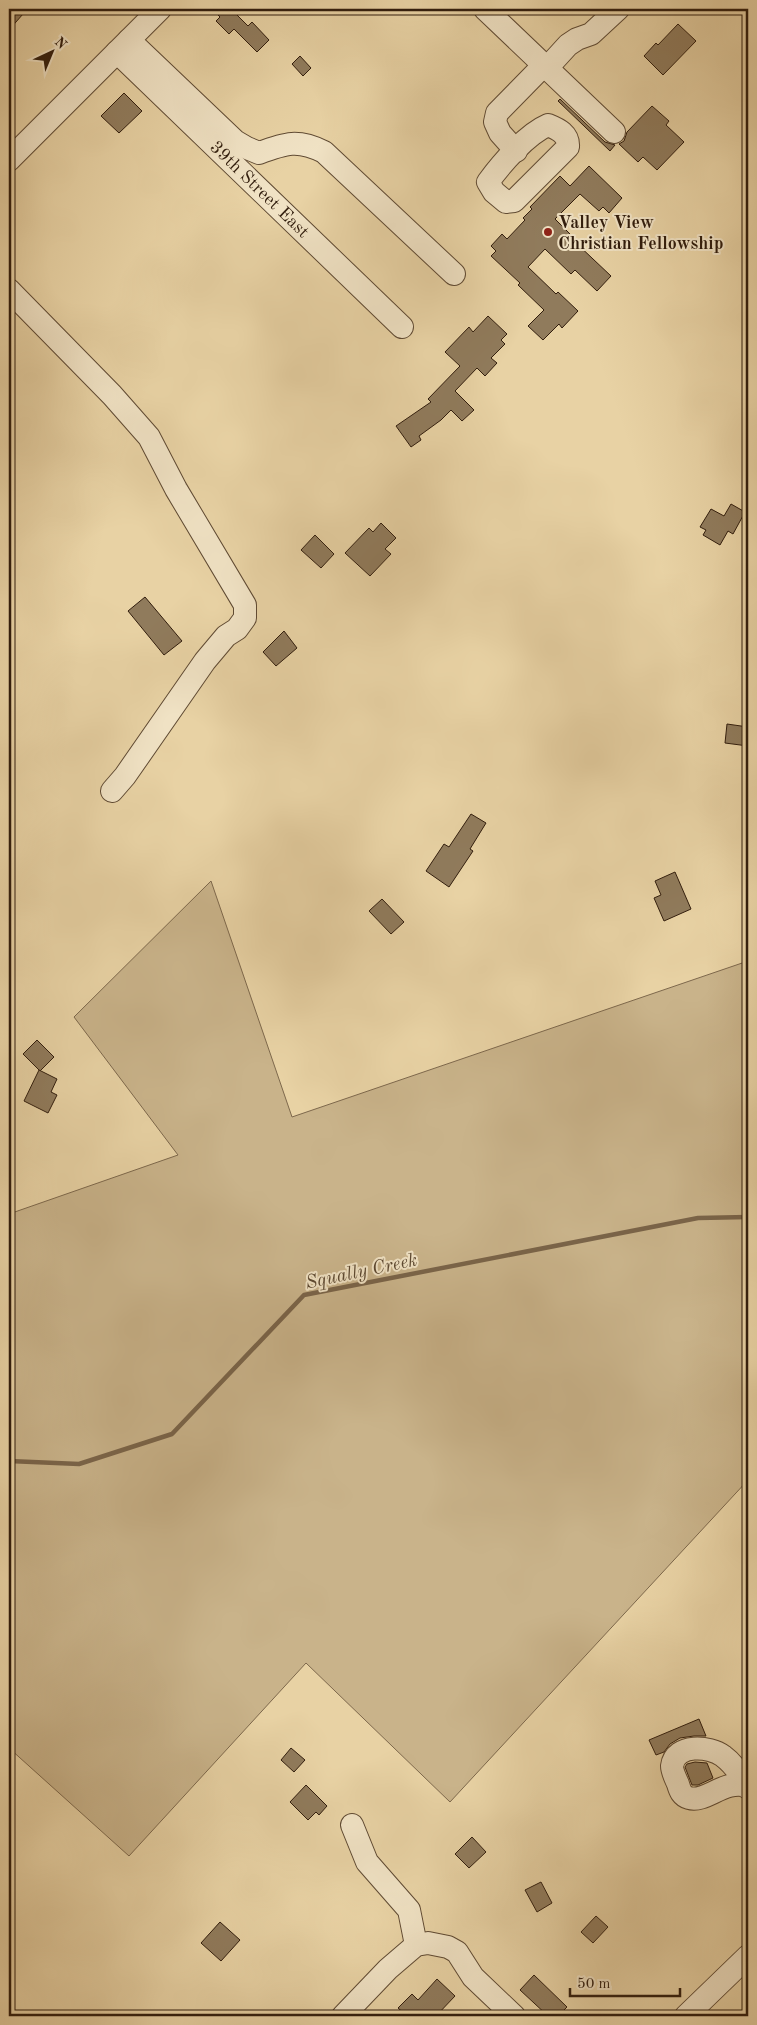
<svg xmlns="http://www.w3.org/2000/svg" width="757" height="2025" viewBox="0 0 757 2025" font-family="'Old Standard TT',serif">
	<style>
		.green { fill: #c9b38a; stroke: #7d684c }
		.lines { fill: none; stroke-linecap: round; stroke-linejoin: round }
		.stream { stroke: #7a6449; stroke-width: 4.5 }
		.building { fill: #907b5c; stroke: #311d0d }
		.minor-casing { stroke: #5f4a33; stroke-width: 24 }
		.minor { stroke: #f0e2c4; stroke-width: 22 }
		.poi-dot { fill: #8f2418; stroke: #f0e2c4; stroke-width: 2 }
		.labels { text-anchor: middle; stroke-width: 4; stroke-linejoin: round; paint-order: stroke }
		.street-label { font-size: 18px; fill: #311d0d; stroke: #f0e2c4 }
		.poi-label { font-size: 18px; font-weight: bold; fill: #311d0d; stroke: #f0e2c4; text-anchor: start }
		.water-label { font-size: 19px; font-style: italic; fill: #5b4730; stroke: #f0e2c4 }
	</style>
	<rect width="100%" height="100%" fill="#e8d2a4"/>
	<filter id="stains"><feTurbulence type="fractalNoise" baseFrequency=".004" numOctaves="4"/><feColorMatrix values="0 0 0 0 .2 0 0 0 0 .09 0 0 0 0 .02 0 0 0 .5 -.17"/></filter>
	<radialGradient id="worn" r=".72"><stop offset=".6" stop-color="#630" stop-opacity="0"/><stop offset="1" stop-color="#630" stop-opacity=".3"/></radialGradient>
	<!-- green -->
	<path class="green" d="M211,881l81,236 456,-156v519l-298,322 -144,-139 -177,193 -120,-108v-534l169,-59 -104,-138z"/>
	<g class="lines">
		<!-- stream -->
		<path class="stream" d="M9,1461l70,3 93,-30 132,-139 394,-77 50,-1"/>
	</g>
	<!-- building -->
	<g class="building">
		<path d="M9,9h8l6,5 -14,16z"/>
		<path d="M222,9h9l17,17 4,-4 17,18 -12,12 -23,-23 -5,5 -13,-13 4,-4 -3,-3z"/>
		<path d="M678,24l18,17 -33,34 -19,-19 12,-13 2,2z"/>
		<path d="M300,56l11,12 -8,8 -11,-12z"/>
		<path d="M124,93l18,18 -23,22 -18,-17z"/>
		<path d="M560,99l45,43 10,3 -5,6 -52,-50z"/>
		<path d="M652,106l17,15 -3,4 18,17 -27,28 -14,-13 -5,5 -19,-18 5,-3 3,-9z"/>
		<path d="M589,166l33,32 -13,15 -6,-6 -4,4 -19,-17 -25,25 21,21 -2,1 37,35 -14,15 -22,-21 -4,4 -26,-25 -17,18 28,27 2,-2 20,19 -16,17 -3,-4 -16,16 -15,-14 16,-16 -26,-25 2,-2 -29,-27 5,-5 -5,-5 11,-12 5,5 18,-19 -2,-2 9,-9 -2,-2 30,-31 10,10z"/>
		<path d="M488,316l19,18 -6,6 4,4 -14,14 6,5 -12,13 -8,-8 -22,23 19,19 -12,11 -11,-11 -10,10 -22,16 2,4 -10,7 -15,-21 35,-24 -3,-3 32,-33 -15,-14 24,-25 4,5z"/>
		<path d="M731,504l14,8 -12,22 -5,-3 -8,14 -17,-10 3,-5 -6,-3 11,-18 13,7z"/>
		<path d="M381,523l15,15 -11,11 6,5 -21,22 -25,-23 24,-25 4,4z"/>
		<path d="M315,535l19,19 -13,14 -20,-18z"/>
		<path d="M145,597l37,44 -18,14 -36,-44z"/>
		<path d="M284,631l13,17 -21,18 -13,-14z"/>
		<path d="M727,724l21,3v19l-23,-3z"/>
		<path d="M471,814l15,9 -16,26 3,2 -24,36 -23,-16 18,-27 5,3z"/>
		<path d="M675,872l16,37 -27,12 -10,-23 7,-3 -6,-14z"/>
		<path d="M382,899l22,23 -13,12 -22,-23z"/>
		<path d="M37,1040l17,17 -14,14 -17,-17z"/>
		<path d="M39,1070l18,9 -6,13 6,3 -9,18 -24,-12z"/>
		<path d="M699,1719l7,17h-12l-14,2 -10,6 -6,8 -8,3 -7,-15z"/>
		<path d="M291,1748l14,12 -11,12 -13,-12z"/>
		<path d="M695,1762l12,1 6,15 -15,7h-6l-7,-18 2,-3z"/>
		<path d="M306,1785l21,21 -8,9 -3,-3 -8,8 -18,-18z"/>
		<path d="M472,1837l14,15 -17,16 -14,-14z"/>
		<path d="M541,1882l11,21 -15,9 -12,-22z"/>
		<path d="M596,1916l12,11 -15,16 -12,-11z"/>
		<path d="M220,1922l20,18 -19,21 -20,-18z"/>
		<path d="M534,1975l33,32 -9,9h-10l-28,-26z"/>
		<path d="M437,1979l18,17 -19,20h-29l-9,-8 14,-14 6,6z"/>
	</g>
	<g class="lines">
		<defs>
			<g id="minor">
				<path d="M485,9l129,123"/>
				<path d="M129,40l106,101 12,7 12,5c27,-10 39,-14 65,-1l130,122"/>
				<path d="M117,52l285,275"/>
				<path d="M547,68l21,-23 9,-6 14,-5 27,-25"/>
				<path d="M548,125c10,4 21,9 20,22l-54,54 -8,1 -12,-10 -6,-10c14,-19 39,-48 60,-57z"/>
				<path d="M516,151l-16,-18 -5,-11 2,-9 47,-48"/>
				<path d="M9,160l151,-151"/>
				<path d="M9,290l103,105 37,42 27,52 69,116v13l-8,11 -11,7 -21,25 -80,115 -13,15"/>
				<path d="M747,1786c-23,-7 -41,17 -58,12 -7,-2 -9,-7 -11,-14 -2,-5 -6,-12 -6,-18 3,-23 38,-20 51,-10 11,8 18,19 24,30l1,2"/>
				<path d="M352,1825l15,37 42,48 7,35"/>
				<path d="M343,2016l45,-47 28,-24 12,-2 20,4 9,5 16,25 41,39"/>
				<path d="M686,2016l62,-60"/>
			</g>
		</defs>
		<!-- minor casing -->
		<use href="#minor" class="minor-casing"/>
		<!-- minor -->
		<use href="#minor" class="minor"/>
	</g>
	<!-- markers -->
	<circle class="poi-dot" cx="548" cy="232" r="5"/>
	<g class="labels">
		<!-- street labels -->
		<g class="street-label">
			<text transform="translate(260 189) rotate(44)" y="6">39th Street East</text>
		</g>
		<!-- poi labels -->
		<g class="poi-label">
			<text x="558" y="228">Valley View<tspan x="558" dy="21">Christian Fellowship</tspan></text>
		</g>
		<!-- water labels -->
		<g class="water-label">
			<text transform="translate(361 1270) rotate(-12)" y="7">Squally Creek</text>
		</g>
	</g>
	<!-- margin -->
	<rect width="757" height="2025" fill="none" stroke="#e8d2a4" stroke-width="30"/>
	<rect x="10" y="10" width="737" height="2005" fill="none" stroke="#311d0d" stroke-width="2.5"/>
	<rect x="15" y="15" width="727" height="1995" fill="none" stroke="#311d0d"/>
	<!-- north arrow -->
	<g transform="translate(52 52) rotate(44)" stroke="#f0e2c4" stroke-width="4" paint-order="stroke">
	<path d="M0-4L9 19L0 12L-9 19Z" fill="#311d0d"/>
	<text y="-8" font-size="14" font-weight="bold" text-anchor="middle" fill="#311d0d">N</text>
	</g>
	<!-- scale -->
	<path d="M570 1988v8h110v-8" fill="none" stroke="#311d0d" stroke-width="2.5"/>
	<text x="577" y="1988" font-size="15" fill="#311d0d" stroke="#f0e2c4" stroke-width="4" paint-order="stroke">50 m</text>
	<rect width="100%" height="100%" filter="url(#stains)"/>
	<rect width="100%" height="100%" fill="url(#worn)"/>
</svg>
